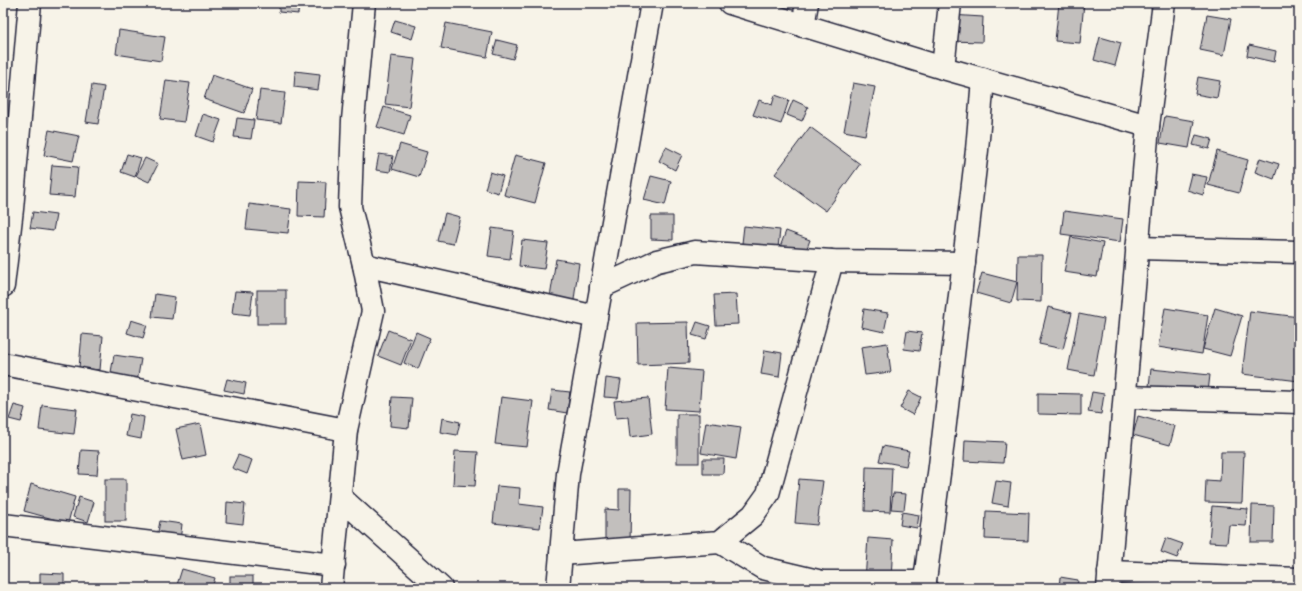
<svg xmlns="http://www.w3.org/2000/svg" width="1302" height="591" viewBox="0 0 1302 591" font-family="'Indie Flower',sans-serif">
	<style>
		.building { fill: #c2bfbd; stroke: #22223b }
		.lines { fill: none; stroke-linecap: round; stroke-linejoin: round }
		.minor-casing { stroke: #22223b; stroke-width: 25 }
		.minor { stroke: #f7f3e8; stroke-width: 22 }
	</style>
	<rect width="100%" height="100%" fill="#f7f3e8"/>
	<filter id="ink" filterUnits="userSpaceOnUse"><feTurbulence type="fractalNoise" baseFrequency=".025" numOctaves="2"/><feDisplacementMap in="SourceGraphic" scale="8" xChannelSelector="R" yChannelSelector="G"/><feConvolveMatrix kernelMatrix="1 2 1 2 8 2 1 2 1" color-interpolation-filters="sRGB"/></filter>
	<g filter="url(#ink)">
		<!-- building -->
		<g class="building">
			<path d="M279,3h20l-1,11 -19,-2z"/>
			<path d="M1059,3h25l-4,40 -25,-2z"/>
			<path d="M950,15l33,2 -1,25 -33,-1z"/>
			<path d="M1207,15l24,4 -7,36 -24,-5z"/>
			<path d="M395,20l21,6 -4,13 -21,-7z"/>
			<path d="M446,23l46,9 -5,25 -46,-9z"/>
			<path d="M119,30l46,7 -4,24 -45,-7z"/>
			<path d="M1100,37l21,6 -6,23 -21,-6z"/>
			<path d="M497,40l20,5 -4,14 -20,-5z"/>
			<path d="M1249,45l27,6 -2,11 -27,-6z"/>
			<path d="M391,56l24,3 -6,48 -24,-3z"/>
			<path d="M295,71l25,3 -2,16 -24,-3z"/>
			<path d="M212,75l40,14 -8,24 -40,-14z"/>
			<path d="M1198,77l22,4 -3,17 -22,-4z"/>
			<path d="M166,80l24,3 -6,39 -24,-3z"/>
			<path d="M853,83l22,4 -10,48 -21,-4z"/>
			<path d="M92,85l12,2 -6,37 -12,-2z"/>
			<path d="M260,90l25,3 -4,30 -25,-3z"/>
			<path d="M775,95l14,5 -8,24 -28,-9 6,-15 13,5z"/>
			<path d="M793,100l15,7 -6,14 -15,-6z"/>
			<path d="M384,107l26,8 -6,20 -27,-8z"/>
			<path d="M203,114l18,6 -8,22 -17,-6z"/>
			<path d="M1165,116l29,5 -5,27 -29,-5z"/>
			<path d="M237,118l17,2 -3,19 -17,-2z"/>
			<path d="M810,127l50,37 -34,47 -51,-37z"/>
			<path d="M49,130l30,6 -6,25 -29,-6z"/>
			<path d="M1196,135l16,4 -3,10 -16,-4z"/>
			<path d="M400,144l27,8 -8,25 -27,-8z"/>
			<path d="M666,147l16,8 -7,15 -16,-9z"/>
			<path d="M1217,151l31,9 -9,33 -31,-8z"/>
			<path d="M127,154l14,4 -6,19 -14,-5z"/>
			<path d="M379,154l14,2 -3,16 -14,-2z"/>
			<path d="M515,155l31,8 -11,40 -31,-8z"/>
			<path d="M145,158l13,6 -9,18 -13,-6z"/>
			<path d="M1260,158l19,6 -5,15 -19,-7z"/>
			<path d="M52,165l26,2 -3,30 -26,-2z"/>
			<path d="M490,172l13,4 -5,17 -13,-4z"/>
			<path d="M1191,174l16,3 -4,18 -16,-5z"/>
			<path d="M651,176l20,5 -6,24 -21,-5z"/>
			<path d="M299,181l27,1 -2,35 -26,-1z"/>
			<path d="M249,204l42,5 -3,24 -42,-4z"/>
			<path d="M1064,211l59,8 -3,23 -59,-8z"/>
			<path d="M33,212l23,3 -3,16 -23,-3z"/>
			<path d="M445,213l15,4 -7,27 -15,-3z"/>
			<path d="M651,216h22v24l-22,-1z"/>
			<path d="M744,226l36,4 -3,26 -36,-4z"/>
			<path d="M492,228l22,3 -4,28 -22,-3z"/>
			<path d="M786,231l24,9 -6,16 -24,-9z"/>
			<path d="M1071,237l32,6 -6,34 -33,-5z"/>
			<path d="M522,240l26,3 -4,26 -25,-3z"/>
			<path d="M1018,255h24l-1,47 -24,-1z"/>
			<path d="M556,259l23,4 -6,44 -24,-3z"/>
			<path d="M982,273l35,9 -6,21 -35,-10z"/>
			<rect x="257" y="290" width="29" height="34"/>
			<path d="M235,291l18,1 -3,23 -18,-2z"/>
			<path d="M155,294l20,3 -3,22 -20,-2z"/>
			<path d="M736,294l2,30 -22,1 -2,-30z"/>
			<path d="M1048,307l24,6 -9,36 -24,-5z"/>
			<path d="M1165,308l43,7 -6,39 -44,-7z"/>
			<path d="M1215,308l27,8 -12,40 -27,-7z"/>
			<path d="M864,309l24,4 -4,19 -23,-5z"/>
			<path d="M1250,311l49,6v64l-57,-7z"/>
			<path d="M1079,314l25,5 -10,56 -26,-5z"/>
			<path d="M131,320l16,5 -4,13 -16,-5z"/>
			<path d="M688,322l1,41 -51,2 -1,-42z"/>
			<path d="M697,322l13,4 -4,13 -14,-4z"/>
			<path d="M388,330l23,9 -10,26 -23,-9z"/>
			<path d="M907,331l15,2 -3,18 -15,-2z"/>
			<path d="M416,332l14,6 -12,31 -14,-6z"/>
			<path d="M82,334l21,2 -3,34 -21,-2z"/>
			<path d="M887,343l4,29 -26,3 -4,-28z"/>
			<path d="M765,350l17,3 -3,24 -18,-3z"/>
			<path d="M114,355l27,4 -4,23 -27,-4z"/>
			<path d="M668,368l34,3 -3,40 -34,-2z"/>
			<path d="M1151,369l59,6 -2,17 -59,-6z"/>
			<path d="M606,378l15,2 -3,18 -14,-1z"/>
			<path d="M227,379l19,4 -2,11 -20,-4z"/>
			<path d="M552,390l18,2 -3,21 -18,-3z"/>
			<path d="M909,391l12,6 -8,18 -13,-7z"/>
			<path d="M1092,392l12,2 -3,20 -13,-2z"/>
			<path d="M1038,393l43,1v21l-43,-1z"/>
			<path d="M392,397l20,1 -3,30 -19,-2z"/>
			<path d="M501,397l32,4 -6,46 -32,-3z"/>
			<path d="M648,398l4,36 -22,3 -2,-20 -12,1 -2,-17z"/>
			<path d="M14,405l11,3 -4,14 -12,-3z"/>
			<path d="M42,405l35,4 -3,25 -35,-4z"/>
			<path d="M130,414l14,3 -3,22 -15,-3z"/>
			<rect x="677" y="414" width="22" height="49"/>
			<path d="M1138,416l37,10 -5,19 -37,-10z"/>
			<path d="M442,418l18,4 -3,13 -17,-3z"/>
			<path d="M706,422l35,5 -5,32 -35,-6z"/>
			<path d="M200,424l6,31 -23,5 -7,-31z"/>
			<path d="M965,440l40,2 -2,21 -39,-2z"/>
			<path d="M883,446l26,5 -3,15 -27,-5z"/>
			<path d="M81,450l18,1 -2,24 -18,-1z"/>
			<path d="M455,451l23,1 -3,34 -22,-1z"/>
			<path d="M1221,452h23l-2,51 -37,-1 1,-22 14,1z"/>
			<path d="M238,455l14,5 -5,14 -15,-6z"/>
			<path d="M703,459h21l-1,15h-20z"/>
			<path d="M866,467l26,1 -2,44 -25,-1z"/>
			<rect x="105" y="479" width="21" height="42"/>
			<path d="M799,479l24,2 -6,44 -22,-2z"/>
			<path d="M996,481l15,2 -3,23 -16,-3z"/>
			<path d="M31,484l44,13 -7,26 -44,-12z"/>
			<path d="M497,486l23,2 -1,16 24,3 -3,21 -47,-5z"/>
			<path d="M619,489h12l-1,53h-25v-33l14,1z"/>
			<path d="M893,493l13,1 -2,16 -13,-1z"/>
			<path d="M79,497l15,5 -6,20 -15,-5z"/>
			<path d="M227,502l18,2 -2,20 -17,-2z"/>
			<path d="M1252,505l22,1 -1,36h-22z"/>
			<path d="M1212,506l36,3 -2,17 -17,-1 -2,18 -18,-1z"/>
			<path d="M986,511l43,2 -1,28 -43,-2z"/>
			<path d="M902,512l17,3 -2,13 -17,-3z"/>
			<path d="M160,521l22,3 -2,17 -23,-4z"/>
			<path d="M868,538l25,2 -2,41 -26,-1z"/>
			<path d="M1166,538l17,6 -6,14 -16,-6z"/>
			<path d="M182,569l33,9 -3,10h-36z"/>
			<path d="M40,573l24,1v14h-24z"/>
			<rect x="230" y="576" width="23" height="12"/>
			<path d="M1060,577l18,3 -1,8h-18z"/>
		</g>
		<g class="lines">
			<defs>
				<g id="minor">
					<path d="M730,3l213,65 205,58"/>
					<path d="M803,26l4,-23"/>
					<path d="M943,68l7,-65"/>
					<path d="M1137,248l162,4"/>
					<path d="M364,265l232,52"/>
					<path d="M3,286l9,-77 18,-206"/>
					<path d="M601,287l56,-26 38,-9 137,9 132,2"/>
					<path d="M3,364l343,66"/>
					<path d="M1125,397l174,5"/>
					<path d="M340,497l101,91"/>
					<path d="M3,525l331,40"/>
					<path d="M720,542l43,26 59,14h103"/>
					<path d="M561,554l159,-12 33,-27 15,-21 64,-233"/>
					<path d="M1109,572l190,7"/>
					<path d="M331,588l15,-158 27,-119 -9,-46 -14,-58 3,-87 11,-117"/>
					<path d="M558,588l10,-114 84,-471"/>
					<path d="M924,588l16,-122 37,-316 6,-71"/>
					<path d="M1108,588l40,-462 16,-123"/>
				</g>
			</defs>
			<!-- minor casing -->
			<use href="#minor" class="minor-casing"/>
			<!-- minor -->
			<use href="#minor" class="minor"/>
		</g>
	</g>
	<!-- margin -->
	<rect width="1302" height="591" fill="none" stroke="#f7f3e8" stroke-width="16"/>
	<rect x="8" y="8" width="1286" height="575" fill="none" stroke="#22223b" stroke-width="1.5" filter="url(#ink)"/>
</svg>
